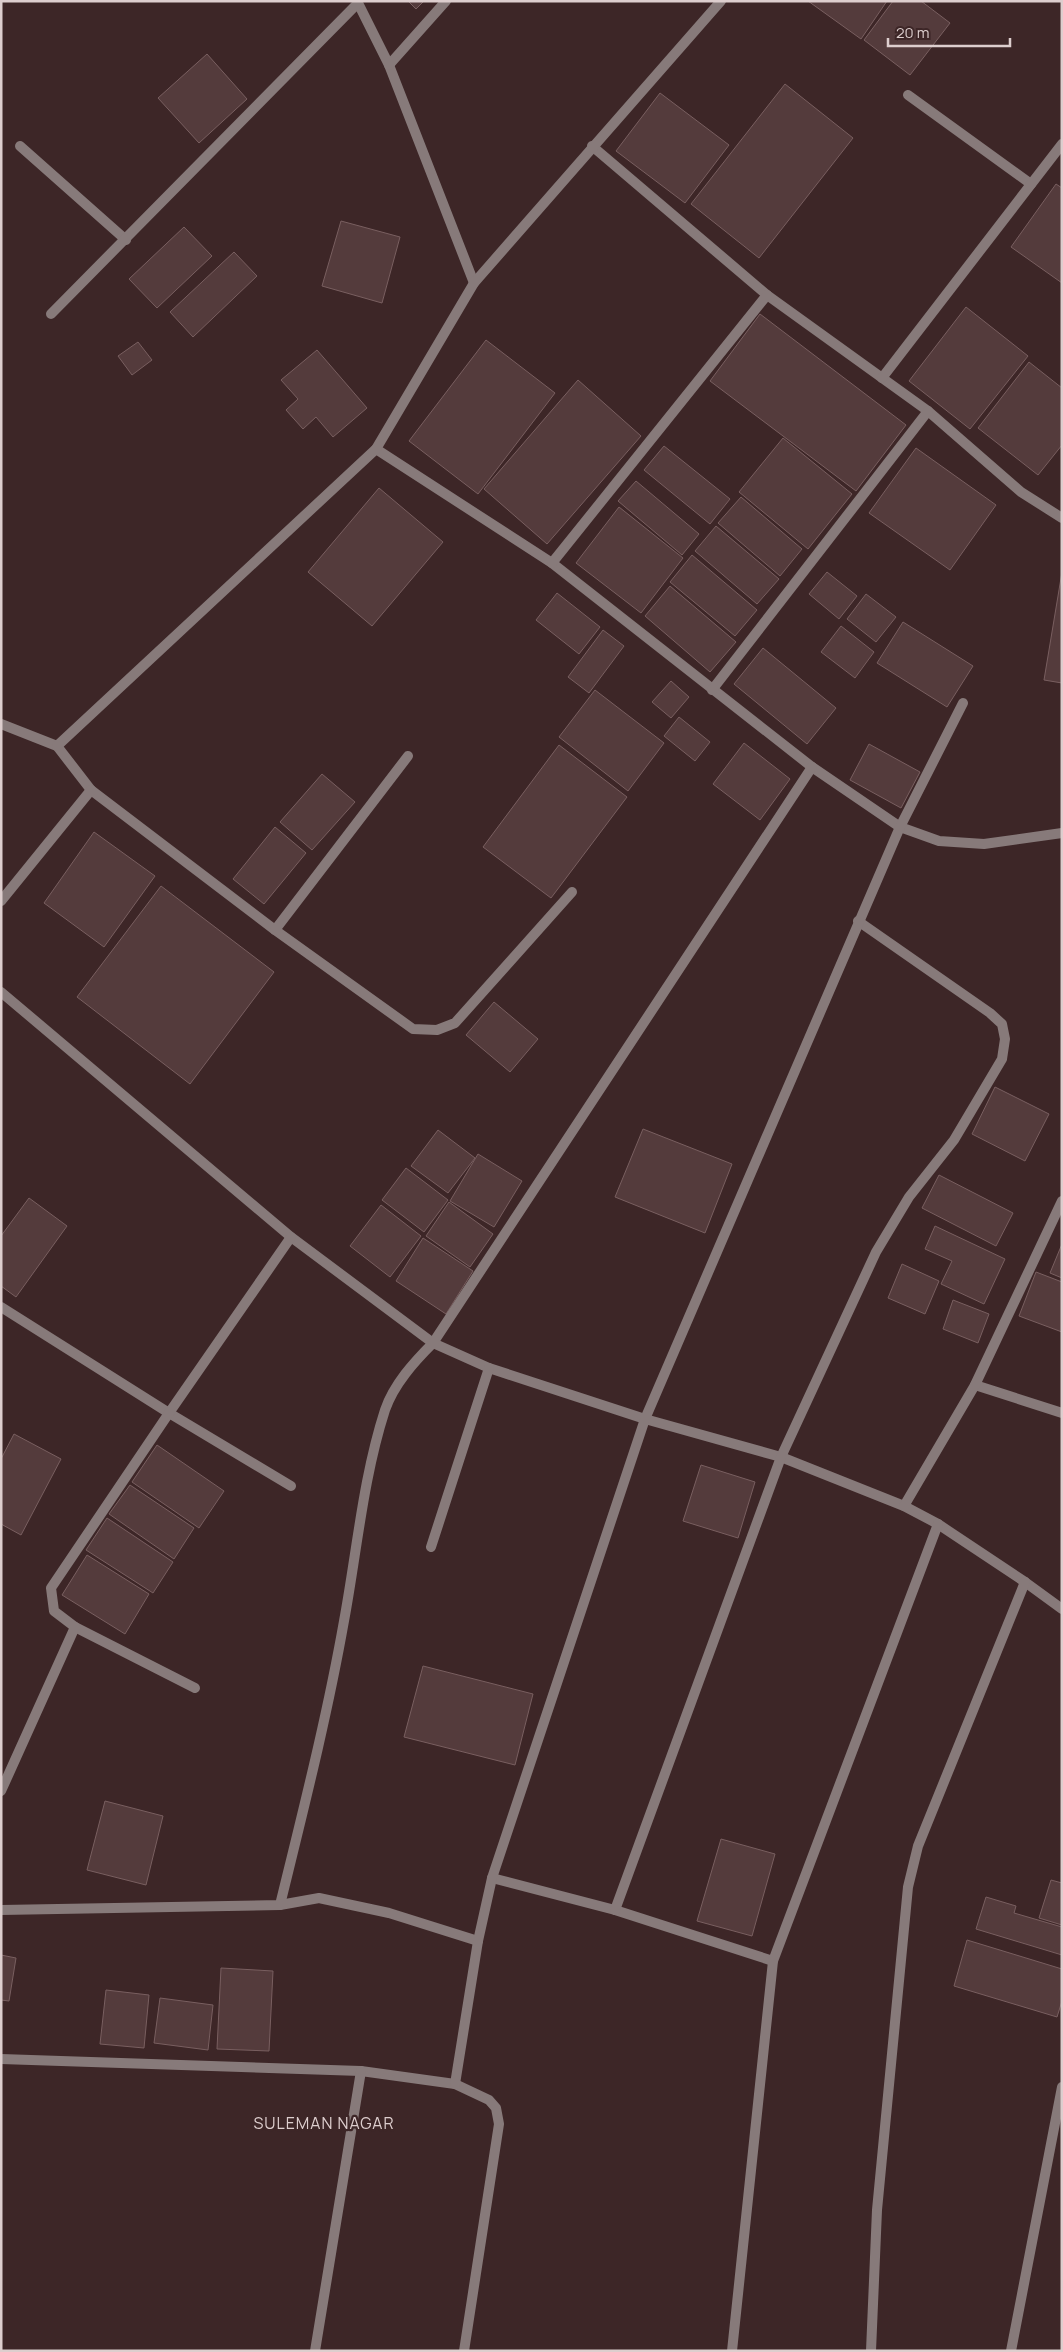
<svg xmlns="http://www.w3.org/2000/svg" width="1063" height="2352" viewBox="0 0 1063 2352" font-family="Manrope,sans-serif">
	<style>
		.building { fill: #543b3c; stroke: #795f60 }
		.lines { fill: none; stroke-linecap: round; stroke-linejoin: round }
		.minor { stroke: #877a7a; stroke-width: 10 }
		.labels { text-anchor: middle; stroke-width: 4.5; stroke-linejoin: round; paint-order: stroke }
		.neighbourhood-label { font-size: 16px; letter-spacing: 1px; fill: #ddcece; stroke: #3d2627 }
	</style>
	<rect width="100%" height="100%" fill="#3d2627"/>
	<!-- building -->
	<g class="building">
		<path d="M408,1h16l-8,8z"/>
		<path d="M808,1h79l-26,38z"/>
		<path d="M893,1h28l29,22 -40,52 -46,-35z"/>
		<path d="M207,54l40,45 -48,44 -41,-45z"/>
		<path d="M785,84l68,54 -94,120 -68,-54z"/>
		<path d="M660,93l69,52 -44,58 -69,-52z"/>
		<path d="M1056,184l6,4v95l-51,-36z"/>
		<path d="M341,221l59,16 -18,66 -60,-17z"/>
		<path d="M184,227l28,29 -55,52 -28,-29z"/>
		<path d="M234,252l23,24 -64,61 -23,-25z"/>
		<path d="M966,307l62,49 -58,73 -61,-48z"/>
		<path d="M760,314l146,111 -50,66 -146,-110z"/>
		<path d="M486,340l69,53 -77,101 -69,-53z"/>
		<path d="M138,342l14,18 -20,15 -14,-19z"/>
		<path d="M317,350l50,58 -34,29 -17,-20 -13,12 -17,-19 12,-11 -17,-19z"/>
		<path d="M1029,362l33,26v57l-24,30 -60,-47z"/>
		<path d="M578,380l63,56 -94,108 -63,-55z"/>
		<path d="M783,438l69,56 -44,55 -69,-57z"/>
		<path d="M664,446l66,53 -20,25 -66,-54z"/>
		<path d="M916,448l80,57 -46,65 -81,-57z"/>
		<path d="M636,481l63,53 -17,21 -64,-54z"/>
		<path d="M379,488l64,54 -71,84 -64,-54z"/>
		<path d="M741,497l61,52 -22,27 -62,-53z"/>
		<path d="M619,507l64,51 -42,55 -65,-50z"/>
		<path d="M716,526l63,53 -22,25 -62,-53z"/>
		<path d="M692,555l65,55 -22,26 -65,-54z"/>
		<path d="M827,572l30,24 -18,23 -30,-25z"/>
		<path d="M1062,572v111l-18,-3z"/>
		<path d="M670,586l66,56 -26,30 -65,-56z"/>
		<path d="M557,593l43,34 -21,27 -43,-34z"/>
		<path d="M866,594l30,23 -20,25 -29,-23z"/>
		<path d="M903,622l70,44 -26,41 -70,-44z"/>
		<path d="M841,626l33,26 -19,26 -34,-26z"/>
		<path d="M603,630l21,16 -35,47 -21,-16z"/>
		<path d="M763,648l73,60 -29,36 -73,-60z"/>
		<path d="M671,681l18,16 -18,21 -19,-16z"/>
		<path d="M595,690l69,53 -36,48 -69,-54z"/>
		<path d="M679,717l31,25 -15,19 -31,-25z"/>
		<path d="M744,743l46,36 -30,41 -47,-36z"/>
		<path d="M869,744l51,28 -19,36 -51,-28z"/>
		<path d="M559,745l68,52 -76,101 -68,-51z"/>
		<path d="M322,774l33,28 -43,48 -32,-28z"/>
		<path d="M275,827l31,26 -42,51 -31,-25z"/>
		<path d="M94,832l61,44 -51,71 -60,-44z"/>
		<path d="M161,886l113,86 -84,112 -113,-87z"/>
		<path d="M494,1002l44,37 -28,33 -44,-37z"/>
		<path d="M995,1087l54,27 -24,47 -53,-27z"/>
		<path d="M643,1129l89,35 -27,69 -90,-36z"/>
		<path d="M438,1130l37,28 -27,35 -37,-27z"/>
		<path d="M478,1154l44,27 -28,46 -44,-26z"/>
		<path d="M406,1168l42,32 -24,32 -42,-32z"/>
		<path d="M939,1175l74,38 -17,33 -74,-38z"/>
		<path d="M29,1198l38,28 -51,71 -15,-11v-50z"/>
		<path d="M449,1202l44,32 -23,33 -44,-31z"/>
		<path d="M381,1205l40,31 -31,41 -40,-31z"/>
		<path d="M935,1226l70,33 -21,45 -43,-20 11,-23 -27,-12z"/>
		<path d="M423,1238l50,33 -27,43 -50,-33z"/>
		<path d="M1062,1244v34l-12,-5z"/>
		<path d="M902,1264l37,17 -14,33 -37,-16z"/>
		<path d="M1036,1272l26,10v50l-43,-16z"/>
		<path d="M953,1300l36,14 -11,29 -35,-14z"/>
		<path d="M14,1434l47,25 -40,76 -20,-11v-65z"/>
		<path d="M157,1445l67,46 -25,37 -67,-46z"/>
		<path d="M701,1465l54,17 -17,56 -55,-17z"/>
		<path d="M130,1485l64,43 -20,31 -65,-45z"/>
		<path d="M107,1518l66,44 -20,31 -67,-43z"/>
		<path d="M87,1555l62,39 -24,40 -63,-39z"/>
		<path d="M423,1666l110,28 -18,71 -111,-28z"/>
		<path d="M105,1801l58,15 -17,69 -59,-15z"/>
		<path d="M721,1839l54,15 -23,82 -55,-15z"/>
		<path d="M1051,1880l11,3v42l-23,-7z"/>
		<path d="M986,1897l30,9 -2,7 48,14v28l-86,-26z"/>
		<path d="M967,1940l95,29v32l-5,16 -103,-31z"/>
		<path d="M1,1955l15,3 -7,43 -8,-1z"/>
		<path d="M221,1968l52,3 -4,80 -52,-2z"/>
		<path d="M106,1990l43,5 -5,53 -44,-4z"/>
		<path d="M160,1998l53,7 -5,45 -54,-7z"/>
	</g>
	<g class="lines">
		<!-- minor -->
		<g class="minor">
			<path d="M357,1l32,64 85,218"/>
			<path d="M389,65l57,-64"/>
			<path d="M908,95l123,89"/>
			<path d="M20,146l106,94"/>
			<path d="M592,146l175,149 161,116 93,81 41,26"/>
			<path d="M51,314l307,-311"/>
			<path d="M882,378l180,-234"/>
			<path d="M376,449l176,114 260,204 88,60 39,14 45,3 78,-11"/>
			<path d="M552,563l215,-268"/>
			<path d="M712,690l216,-279"/>
			<path d="M1,724l56,22 34,44 184,140 138,99 24,1 18,-7 117,-131"/>
			<path d="M57,746l319,-297 98,-166 247,-282"/>
			<path d="M1,901l90,-111"/>
			<path d="M275,930l133,-174"/>
			<path d="M1,992l290,245 142,106 56,25 156,51 136,38 123,49 34,18 87,58 37,27"/>
			<path d="M1,1307l168,106 122,73"/>
			<path d="M975,1385l87,28"/>
			<path d="M904,1506l71,-121 87,-184"/>
			<path d="M431,1547l58,-179"/>
			<path d="M75,1627l120,61"/>
			<path d="M1,1791l74,-164 -21,-16 -3,-23 118,-175 122,-176"/>
			<path d="M492,1878l123,32 158,51"/>
			<path d="M280,1905c23,-94 47,-188 64,-284 13,-70 19,-143 41,-211 9,-26 29,-48 48,-67l379,-576"/>
			<path d="M1,1910l279,-5 39,-7 70,15 89,28"/>
			<path d="M615,1910l166,-453 95,-205 33,-55 45,-57 48,-81 3,-20 -3,-15 -12,-11 -132,-92"/>
			<path d="M1,2059l360,12 94,13 34,16 7,8 3,16 -35,227"/>
			<path d="M455,2084l23,-143 14,-63 153,-459 255,-592 63,-124"/>
			<path d="M315,2351l46,-280"/>
			<path d="M732,2351l41,-390 165,-437"/>
			<path d="M871,2351l6,-141 31,-323 10,-41 107,-264"/>
			<path d="M1011,2351l51,-264"/>
		</g>
	</g>
	<g class="labels">
		<!-- neighbourhood labels -->
		<g class="neighbourhood-label">
			<text x="324" y="2129">SULEMAN NAGAR</text>
		</g>
	</g>
	<!-- border -->
	<rect width="1063" height="2352" fill="none" stroke="#ddcece" stroke-width="5"/>
	<!-- scale -->
	<path d="M888 38v8h122v-8" fill="none" stroke="#ddcece" stroke-width="2.5"/>
	<text x="896" y="38" font-size="15" fill="#ddcece" stroke="#3d2627" stroke-width="4" paint-order="stroke">20 m</text>
</svg>
